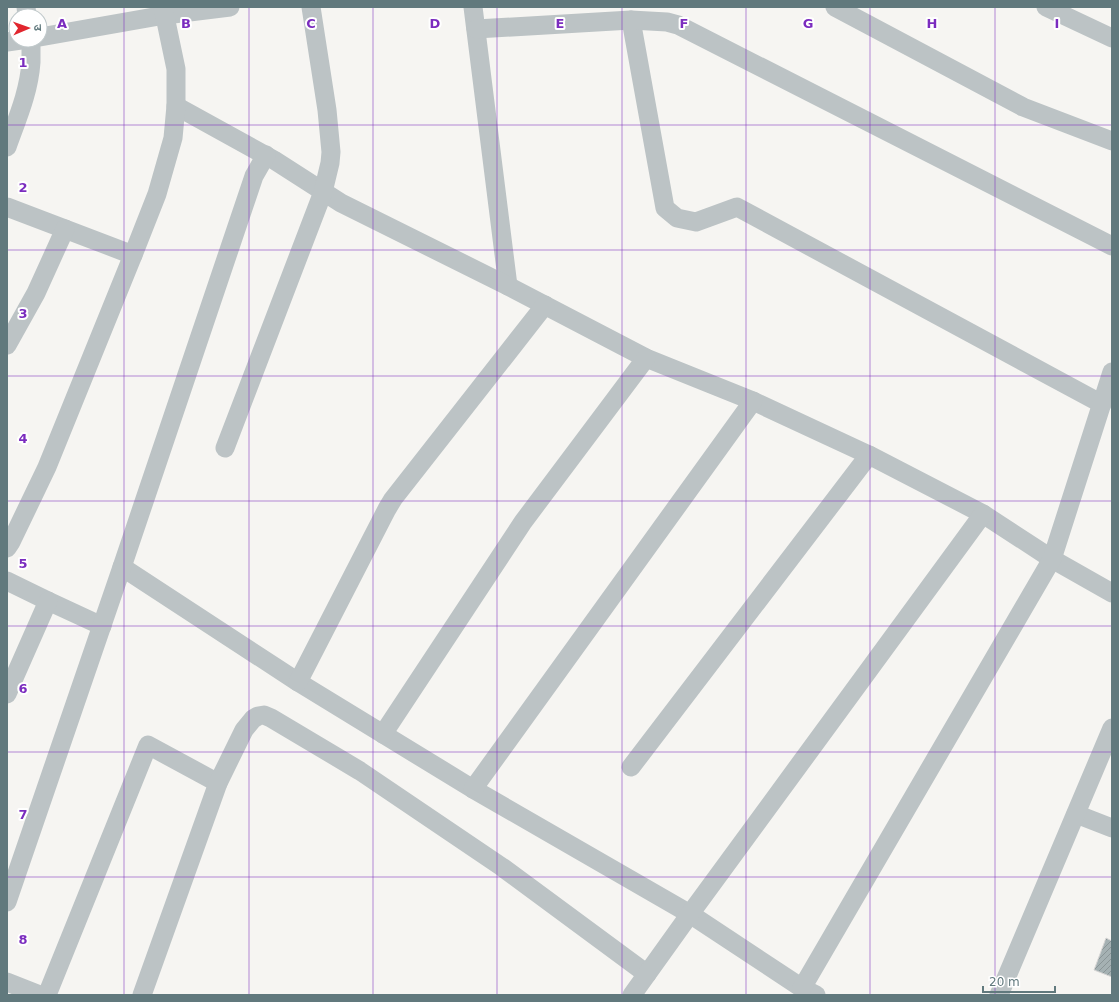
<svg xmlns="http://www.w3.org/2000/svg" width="1119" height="1002" viewBox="0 0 1119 1002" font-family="'DejaVu Sans','Noto Sans Devanagari',sans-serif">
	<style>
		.building { fill: url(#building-hatch); stroke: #d7d6d5 }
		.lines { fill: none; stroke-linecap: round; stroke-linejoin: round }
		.street { stroke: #bcc3c5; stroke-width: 19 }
		.grid { fill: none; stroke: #7b2cbf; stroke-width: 1; stroke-opacity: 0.55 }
		.grid-label { font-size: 13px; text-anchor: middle; font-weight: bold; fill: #7b2cbf; stroke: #fff; stroke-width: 4; stroke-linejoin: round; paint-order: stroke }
	</style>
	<defs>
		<pattern id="building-hatch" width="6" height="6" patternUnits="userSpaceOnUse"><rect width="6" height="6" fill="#a5b1b3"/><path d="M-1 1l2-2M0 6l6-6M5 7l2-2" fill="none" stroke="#8a9597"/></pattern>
	</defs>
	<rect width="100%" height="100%" fill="#f6f5f2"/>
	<!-- building -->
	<path class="building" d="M1106,938l6,3v36l-18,-7z"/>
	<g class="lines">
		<!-- street -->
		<g class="street">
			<path d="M26,7l1,9"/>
			<path d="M473,7l35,279"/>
			<path d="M835,7l188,100 89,34"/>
			<path d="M1046,7l66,31"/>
			<path d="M631,20l34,188 12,10 19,4 41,-15 365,197"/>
			<path d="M476,29l155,-9 36,2 11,3 434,221"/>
			<path d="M40,37l125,-22 65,-8"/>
			<path d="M7,42l14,-2"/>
			<path d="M176,106l98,54 67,43 167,83 138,72 107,43 116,54 114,59 69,45 60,34"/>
			<path d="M7,147c10,-28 22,-55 24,-85 0,-7 0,-15 0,-22"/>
			<path d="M7,207l126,48"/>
			<path d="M7,345l29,-52 29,-64"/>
			<path d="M225,448l98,-256 7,-29 1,-11 -4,-42 -16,-103"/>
			<path d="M7,548l4,-6 36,-75 86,-212 24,-61 16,-56 3,-32v-37l-13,-62"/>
			<path d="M122,567l176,115 175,107 217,125 112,74 14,7"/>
			<path d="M7,581l41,20 54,25"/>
			<path d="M298,682l89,-173 6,-10 152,-194"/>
			<path d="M7,694l41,-93"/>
			<path d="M383,734l140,-212 123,-164"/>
			<path d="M631,767l238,-312"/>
			<path d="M473,789l280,-388"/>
			<path d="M1076,814l36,14"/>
			<path d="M7,902l115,-335 132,-391 12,-21"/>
			<path d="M7,982l33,13"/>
			<path d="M802,988l250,-429 60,-187"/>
			<path d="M47,995l101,-250 70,38"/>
			<path d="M142,995l76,-212 26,-53 9,-11 5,-3 6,-1 7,3 89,53 142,96 145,107"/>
			<path d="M632,995l58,-81 293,-400"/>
			<path d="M999,995l113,-267"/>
		</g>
	</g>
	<!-- grid -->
	<path class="grid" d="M124,7v988M249,7v988M373,7v988M497,7v988M622,7v988M746,7v988M870,7v988M995,7v988M7,125h1105M7,250h1105M7,376h1105M7,501h1105M7,626h1105M7,752h1105M7,877h1105"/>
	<g class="grid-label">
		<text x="62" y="28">A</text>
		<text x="186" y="28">B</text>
		<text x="311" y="28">C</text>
		<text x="435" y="28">D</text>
		<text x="560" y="28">E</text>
		<text x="684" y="28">F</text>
		<text x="808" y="28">G</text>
		<text x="932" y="28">H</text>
		<text x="1057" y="28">I</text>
		<text x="23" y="67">1</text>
		<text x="23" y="192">2</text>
		<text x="23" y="318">3</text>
		<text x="23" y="443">4</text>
		<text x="23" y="568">5</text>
		<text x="23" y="693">6</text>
		<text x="23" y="819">7</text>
		<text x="23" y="944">8</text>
	</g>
	<!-- border -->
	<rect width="1119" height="1002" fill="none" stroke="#61797d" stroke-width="16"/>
	<!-- north arrow -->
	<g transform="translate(28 28) rotate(88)"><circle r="19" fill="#ffffff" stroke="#c0c9cb"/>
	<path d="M0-3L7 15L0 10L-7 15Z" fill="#e1262e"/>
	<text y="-6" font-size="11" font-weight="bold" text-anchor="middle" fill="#61797d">उ</text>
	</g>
	<!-- scale -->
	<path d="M983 986v6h72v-6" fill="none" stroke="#61797d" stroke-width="2"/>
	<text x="989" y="986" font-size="12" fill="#61797d" stroke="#ffffff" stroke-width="3" paint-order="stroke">20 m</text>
</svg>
